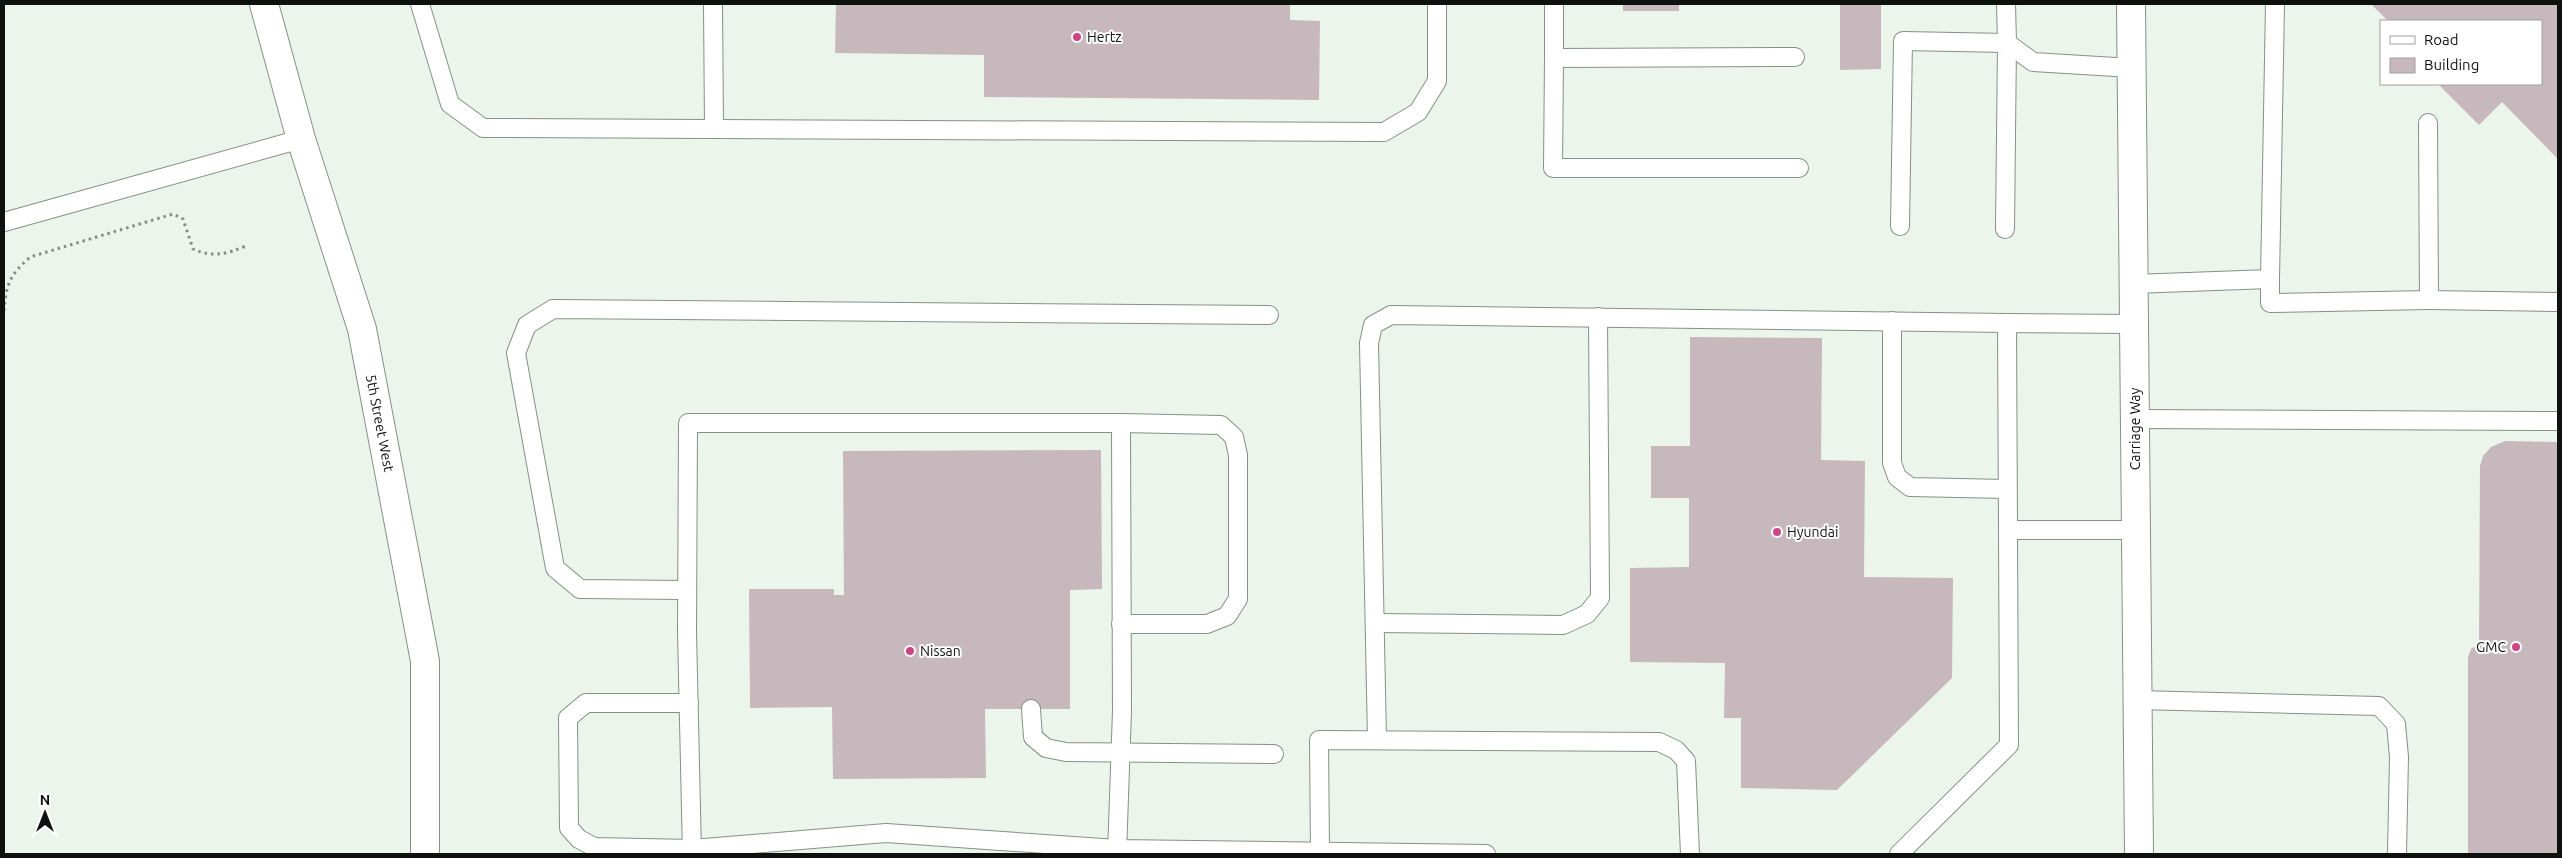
<svg xmlns="http://www.w3.org/2000/svg" width="2562" height="858" viewBox="0 0 2562 858" font-family="Ubuntu,sans-serif">
	<style>
		.building { fill: #c6b8bd }
		.lines { fill: none; stroke-linecap: round; stroke-linejoin: round }
		.service-casing { stroke: #869087; stroke-width: 20 }
		.minor-casing { stroke: #869087; stroke-width: 30 }
		.tertiary-casing { stroke: #869087; stroke-width: 30 }
		.path { stroke: #858c85; stroke-width: 3; stroke-dasharray: 2.5 4; stroke-linecap: butt }
		.service { stroke: #fff; stroke-width: 18 }
		.minor { stroke: #fff; stroke-width: 28 }
		.tertiary { stroke: #fff; stroke-width: 28 }
		.poi-dot { fill: #cd4685; stroke: #fff; stroke-width: 2 }
		.labels { text-anchor: middle; stroke-width: 4; stroke-linejoin: round; paint-order: stroke }
		.poi-label { font-size: 14px; fill: #0e120e; stroke: #fff; text-anchor: start }
		.street-label { font-size: 14px; fill: #0e120e; stroke: #fff }
	</style>
	<rect width="100%" height="100%" fill="#ebf5eb"/>
	<!-- building -->
	<g class="building">
		<path d="M836,4h454v16l30,1 -1,79 -335,-3v-42l-149,-2z"/>
		<rect x="1623" y="4" width="56" height="7"/>
		<path d="M1840,4h41v65l-41,1z"/>
		<path d="M2371,4h187v155l-56,-57 -23,23 -41,-41h103v-63h-153z"/>
		<path d="M1690,337l132,1 -1,122 44,1 -1,116 89,1 -1,100 -115,112 -96,-2v-70h-17l1,-55 -95,-1v-94l59,-1v-69h-38v-52h39z"/>
		<path d="M2505,441l53,1v412h-90v-197l3,-8 8,-5 1,-178 3,-10 8,-9z"/>
		<path d="M1101,450l1,139 -32,1v119h-85l1,69 -153,1 -1,-72 -82,1 -1,-119h85v6h10l-1,-144z"/>
	</g>
	<g class="lines">
		<defs>
			<g id="service">
				<path d="M420,4l30,100 33,24 901,4 34,-20 19,-31v-77"/>
				<path d="M713,4l1,124"/>
				<path d="M1554,4v54l241,-1"/>
				<path d="M2006,4l1,39 26,19 99,6"/>
				<path d="M1554,58l-1,110h246"/>
				<path d="M4,222l297,-83"/>
				<path d="M1900,226l3,-185 104,2 -2,186"/>
				<path d="M2270,279v24l159,-3 -1,-177"/>
				<path d="M2133,284l137,-5 5,-275"/>
				<path d="M2429,300l129,2"/>
				<path d="M1892,321v142l5,14 13,10 97,2"/>
				<path d="M2134,324l-127,-1 1,207h128"/>
				<path d="M2135,419l423,2"/>
				<path d="M1121,423l100,2 13,12 4,18v144l-11,17 -20,8h-86"/>
				<path d="M687,590l-107,-1 -25,-21 -39,-215 11,-28 26,-16 716,6"/>
				<path d="M1375,623l188,2 24,-11 13,-16 -2,-281"/>
				<path d="M2137,700l242,6 17,18 3,33 -2,97"/>
				<path d="M689,703h-103l-18,15 1,110 10,11 15,8 98,2 194,-16 231,16 369,5"/>
				<path d="M1031,709l2,28 13,11 20,4 208,2"/>
				<path d="M1377,740l-8,-397 4,-18 18,-10 616,8"/>
				<path d="M1320,852l-1,-112 340,2 17,8 10,11 4,93"/>
				<path d="M692,854l-5,-222 1,-209h433l1,288 -5,143"/>
				<path d="M1899,854l110,-109 -1,-215"/>
			</g>
			<path id="minor" d="M2131,4l8,850"/>
			<path id="tertiary" d="M264,4l37,135 61,190 63,332v193"/>
		</defs>
		<!-- service casing -->
		<use href="#service" class="service-casing"/>
		<!-- minor casing -->
		<use href="#minor" class="minor-casing"/>
		<!-- tertiary casing -->
		<use href="#tertiary" class="tertiary-casing"/>
		<!-- path -->
		<path class="path" d="M4,311c2,-27 6,-36 26,-54l143,-43 10,5 10,30c20,9 33,5 53,-3"/>
		<!-- service -->
		<use href="#service" class="service"/>
		<!-- minor -->
		<use href="#minor" class="minor"/>
		<!-- tertiary -->
		<use href="#tertiary" class="tertiary"/>
	</g>
	<!-- markers -->
	<g class="poi-dot">
		<circle cx="1077" cy="37" r="5"/>
		<circle cx="1777" cy="532" r="5"/>
		<circle cx="2516" cy="647" r="5"/>
		<circle cx="910" cy="651" r="5"/>
	</g>
	<g class="labels">
		<!-- poi labels -->
		<g class="poi-label">
			<text x="1087" y="42">Hertz</text>
			<text x="1787" y="537">Hyundai</text>
			<text x="2506" y="652" text-anchor="end">GMC</text>
			<text x="920" y="656">Nissan</text>
		</g>
		<!-- street labels -->
		<g class="street-label">
			<text transform="translate(380 423) rotate(79)" y="5">5th Street West</text>
			<text transform="translate(2135 429) rotate(-90)" y="5">Carriage Way</text>
		</g>
	</g>
	<!-- border -->
	<rect width="2562" height="858" fill="none" stroke="#0e120e" stroke-width="10"/>
	<!-- legend -->
	<rect x="2380" y="20" width="162" height="65" fill="#ffffff" stroke="#9fa09f"/>
	<rect x="2390" y="36" width="25" height="8" fill="#ffffff" stroke="#9fa09f"/>
	<text x="2424" y="45" font-size="15" fill="#0e120e">Road</text>
	<rect x="2390" y="58" width="25" height="15" fill="#c6b8bd" stroke="#9fa09f"/>
	<text x="2424" y="70" font-size="15" fill="#0e120e">Building</text>
	<!-- north arrow -->
	<g transform="translate(45 813)" stroke="#ffffff" stroke-width="4" paint-order="stroke">
	<path d="M0-4L9 19L0 12L-9 19Z" fill="#0e120e"/>
	<text y="-8" font-size="14" font-weight="bold" text-anchor="middle" fill="#0e120e">N</text>
	</g>
</svg>
